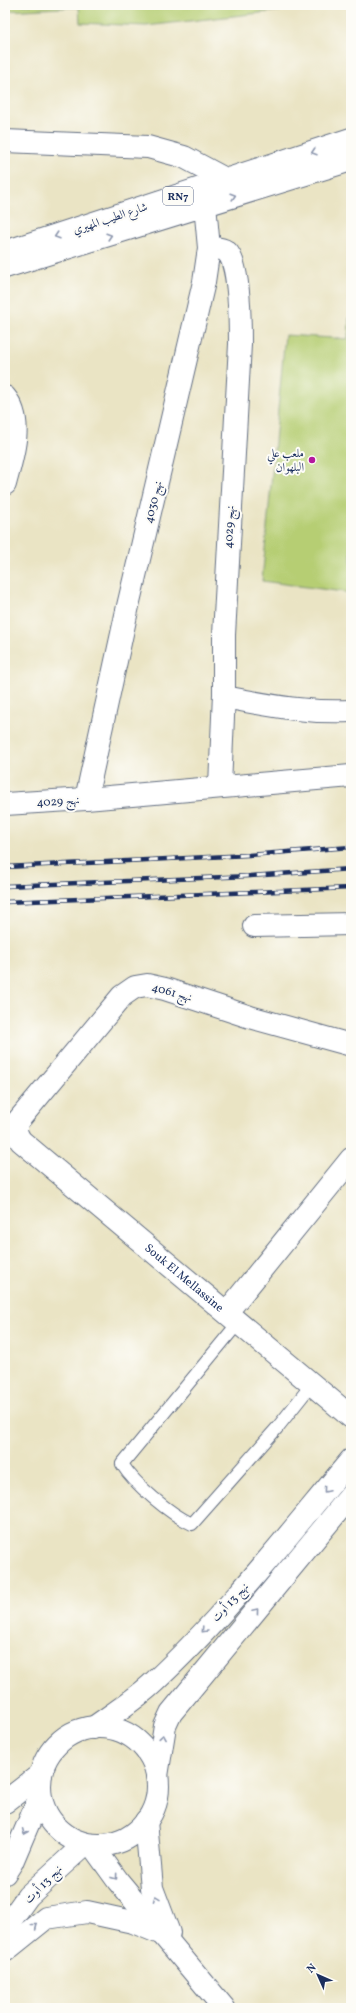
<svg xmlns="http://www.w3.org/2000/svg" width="356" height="2013" viewBox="0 0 356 2013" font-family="Vollkorn,Amiri,serif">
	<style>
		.green { fill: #b6ce73; stroke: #687e68 }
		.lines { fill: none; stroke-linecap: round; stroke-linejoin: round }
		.service-casing { stroke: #636e82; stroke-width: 14 }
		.minor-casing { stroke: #636e82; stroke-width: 24 }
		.tertiary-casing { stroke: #636e82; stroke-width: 24 }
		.secondary-casing { stroke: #636e82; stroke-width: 24 }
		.primary-casing { stroke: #636e82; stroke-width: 24 }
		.trunk-casing { stroke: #636e82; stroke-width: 24 }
		.service { stroke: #fff; stroke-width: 12 }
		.minor { stroke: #fff; stroke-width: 22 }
		.tertiary { stroke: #fff; stroke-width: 22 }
		.secondary { stroke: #fff; stroke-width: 22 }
		.primary { stroke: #fff; stroke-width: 22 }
		.trunk { stroke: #fff; stroke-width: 22 }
		.rail-casing { stroke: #1b2f5e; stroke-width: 4.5 }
		.rail { stroke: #fdfcf7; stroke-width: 3; stroke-dasharray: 9; stroke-linecap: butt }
		.oneway { stroke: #8d97ae }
		.poi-dot { fill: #b5179e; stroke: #fdfcf7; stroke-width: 1.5 }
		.labels { text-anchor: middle; stroke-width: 4; stroke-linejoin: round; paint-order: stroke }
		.shield { fill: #fdfcf7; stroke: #5f6c8c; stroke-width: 1 }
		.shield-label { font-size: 11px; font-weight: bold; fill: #1b2f5e }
		.street-label { font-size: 12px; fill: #1b2f5e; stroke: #fdfcf7 }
		.poi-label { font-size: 12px; fill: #1b2f5e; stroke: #fdfcf7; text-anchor: end }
	</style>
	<rect width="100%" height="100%" fill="#fdfcf7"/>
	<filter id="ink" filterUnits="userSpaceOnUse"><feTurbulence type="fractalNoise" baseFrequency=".025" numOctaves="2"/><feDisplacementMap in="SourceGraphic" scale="8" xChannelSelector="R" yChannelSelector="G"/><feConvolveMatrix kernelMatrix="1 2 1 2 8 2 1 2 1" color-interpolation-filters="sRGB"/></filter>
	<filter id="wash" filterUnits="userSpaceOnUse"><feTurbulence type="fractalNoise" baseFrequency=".012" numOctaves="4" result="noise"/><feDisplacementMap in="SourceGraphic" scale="16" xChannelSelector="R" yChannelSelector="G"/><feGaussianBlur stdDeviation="0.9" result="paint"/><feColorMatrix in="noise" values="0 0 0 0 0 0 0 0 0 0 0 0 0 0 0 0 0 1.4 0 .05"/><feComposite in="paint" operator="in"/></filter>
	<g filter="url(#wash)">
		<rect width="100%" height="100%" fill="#eae4c4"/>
		<!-- green -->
		<g class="green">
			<path d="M5,5h325l-184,21 -66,-3 -1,-16 -74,4z"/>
			<path d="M349,318h2v275l-89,-12 23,-246 63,4z"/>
		</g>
	</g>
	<g filter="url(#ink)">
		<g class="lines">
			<defs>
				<path id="service" d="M239,1322l-117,142c13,21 48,50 70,60l85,-96 35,-44"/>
				<g id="minor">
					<path d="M5,141l143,6 36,10 43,23"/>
					<path d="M209,248c6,0 14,0 18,4 13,12 13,74 13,92l-16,291v59l6,4c42,8 77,15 121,13"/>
					<path d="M5,397c20,24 7,60 0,87"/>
					<path d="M220,786l4,-92"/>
					<path d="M86,799l42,-193 76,-324 5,-34 -4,-43"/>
					<path d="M254,926l97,-2"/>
					<path id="s1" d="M351,1045l-101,-28 -85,-28 -18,-4 -12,2 -13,9 -105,126c-2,8 -1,12 4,19l330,276"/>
					<path d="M227,1312l124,-153"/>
					<path d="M5,1802l36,-28"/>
				</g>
				<path id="tertiary" d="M5,804l81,-5 265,-23"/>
				<g id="secondary">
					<circle cx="99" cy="1786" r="59"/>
					<path d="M93,1728c21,-15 43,-29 61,-46 72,-67 134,-147 197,-222"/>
					<path d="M157,1776l8,-50 6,-13 180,-218"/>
					<path d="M5,1873l7,-11 28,-66"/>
					<path d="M5,1928l23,-32 57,-52"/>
				</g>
				<g id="primary">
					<path d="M5,252l346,-113"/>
					<path d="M5,267l346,-107"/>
				</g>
				<g id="trunk">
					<path d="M146,1821l6,67 17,45"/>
					<path d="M92,1845l26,36 106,127"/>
					<path d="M5,1951l41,-33 41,-6 46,10 27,11"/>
				</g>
			</defs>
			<!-- service casing -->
			<use href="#service" class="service-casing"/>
			<!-- minor casing -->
			<use href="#minor" class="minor-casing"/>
			<!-- tertiary casing -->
			<use href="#tertiary" class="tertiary-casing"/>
			<!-- secondary casing -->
			<use href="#secondary" class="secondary-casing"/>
			<!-- primary casing -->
			<use href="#primary" class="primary-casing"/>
			<!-- trunk casing -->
			<use href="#trunk" class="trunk-casing"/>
			<!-- service -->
			<use href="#service" class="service"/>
			<!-- minor -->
			<use href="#minor" class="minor"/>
			<!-- tertiary -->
			<use href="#tertiary" class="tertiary"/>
			<!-- secondary -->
			<use href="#secondary" class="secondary"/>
			<!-- primary -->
			<use href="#primary" class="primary"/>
			<!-- trunk -->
			<use href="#trunk" class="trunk"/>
			<defs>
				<g id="rail">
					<path d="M5,867l244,-12 102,-8"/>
					<path d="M5,886l245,-10 101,-7"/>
					<path d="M5,902l346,-14"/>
				</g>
			</defs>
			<!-- rail casing -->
			<use href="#rail" class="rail-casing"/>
			<!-- rail -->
			<use href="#rail" class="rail"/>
		</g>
		<!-- one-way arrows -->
		<defs><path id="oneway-chevron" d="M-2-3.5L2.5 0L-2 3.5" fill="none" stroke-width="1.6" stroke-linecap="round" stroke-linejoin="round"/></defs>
		<g class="oneway">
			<use href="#oneway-chevron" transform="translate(314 152) rotate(162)"/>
			<use href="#oneway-chevron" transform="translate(233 196) rotate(-17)"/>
			<use href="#oneway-chevron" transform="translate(57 236) rotate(162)"/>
			<use href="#oneway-chevron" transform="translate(109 236) rotate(-17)"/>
			<use href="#oneway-chevron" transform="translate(326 1490) rotate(130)"/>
			<use href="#oneway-chevron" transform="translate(256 1611) rotate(-50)"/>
			<use href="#oneway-chevron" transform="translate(204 1630) rotate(133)"/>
			<use href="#oneway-chevron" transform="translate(163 1737) rotate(-81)"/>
			<use href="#oneway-chevron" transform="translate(25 1832) rotate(113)"/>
			<use href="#oneway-chevron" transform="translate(115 1877) rotate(54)"/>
			<use href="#oneway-chevron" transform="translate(156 1898) rotate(-111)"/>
			<use href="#oneway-chevron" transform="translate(35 1926) rotate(-38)"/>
		</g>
	</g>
	<!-- markers -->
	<circle class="poi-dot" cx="312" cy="460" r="4"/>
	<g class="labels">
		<!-- shield labels -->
		<rect class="shield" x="163" y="187" width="30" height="18" rx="3"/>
		<g class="shield-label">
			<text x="178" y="200">RN7</text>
		</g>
		<!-- street labels -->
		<g class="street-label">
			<text transform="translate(110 218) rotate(-18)" y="4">شارع الطيب المهيري</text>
			<text transform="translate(153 502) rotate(-76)" y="4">نهج 4030</text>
			<text transform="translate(229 527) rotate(-87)" y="4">نهج 4029</text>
			<text transform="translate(58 801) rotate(-3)" y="4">نهج 4029</text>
			<text transform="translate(172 992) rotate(16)" y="4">نهج 4061</text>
			<text dy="4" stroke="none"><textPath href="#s1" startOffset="638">Souk El Mellassine</textPath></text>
			<text transform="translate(230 1602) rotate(-47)" y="4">نهج 13 أوت</text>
			<text transform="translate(43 1884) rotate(-46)" y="4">نهج 13 أوت</text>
		</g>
		<!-- poi labels -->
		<g class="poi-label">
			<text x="304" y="457">ملعب علي<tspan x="304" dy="14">البلهوان</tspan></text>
		</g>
	</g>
	<!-- margin -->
	<rect width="356" height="2013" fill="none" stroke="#fdfcf7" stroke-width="20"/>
	<!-- north arrow -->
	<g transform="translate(318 1975) rotate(315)" stroke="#fdfcf7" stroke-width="3" paint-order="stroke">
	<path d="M0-3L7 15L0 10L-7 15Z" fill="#1b2f5e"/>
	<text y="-6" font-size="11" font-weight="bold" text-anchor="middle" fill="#1b2f5e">N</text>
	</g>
</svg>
